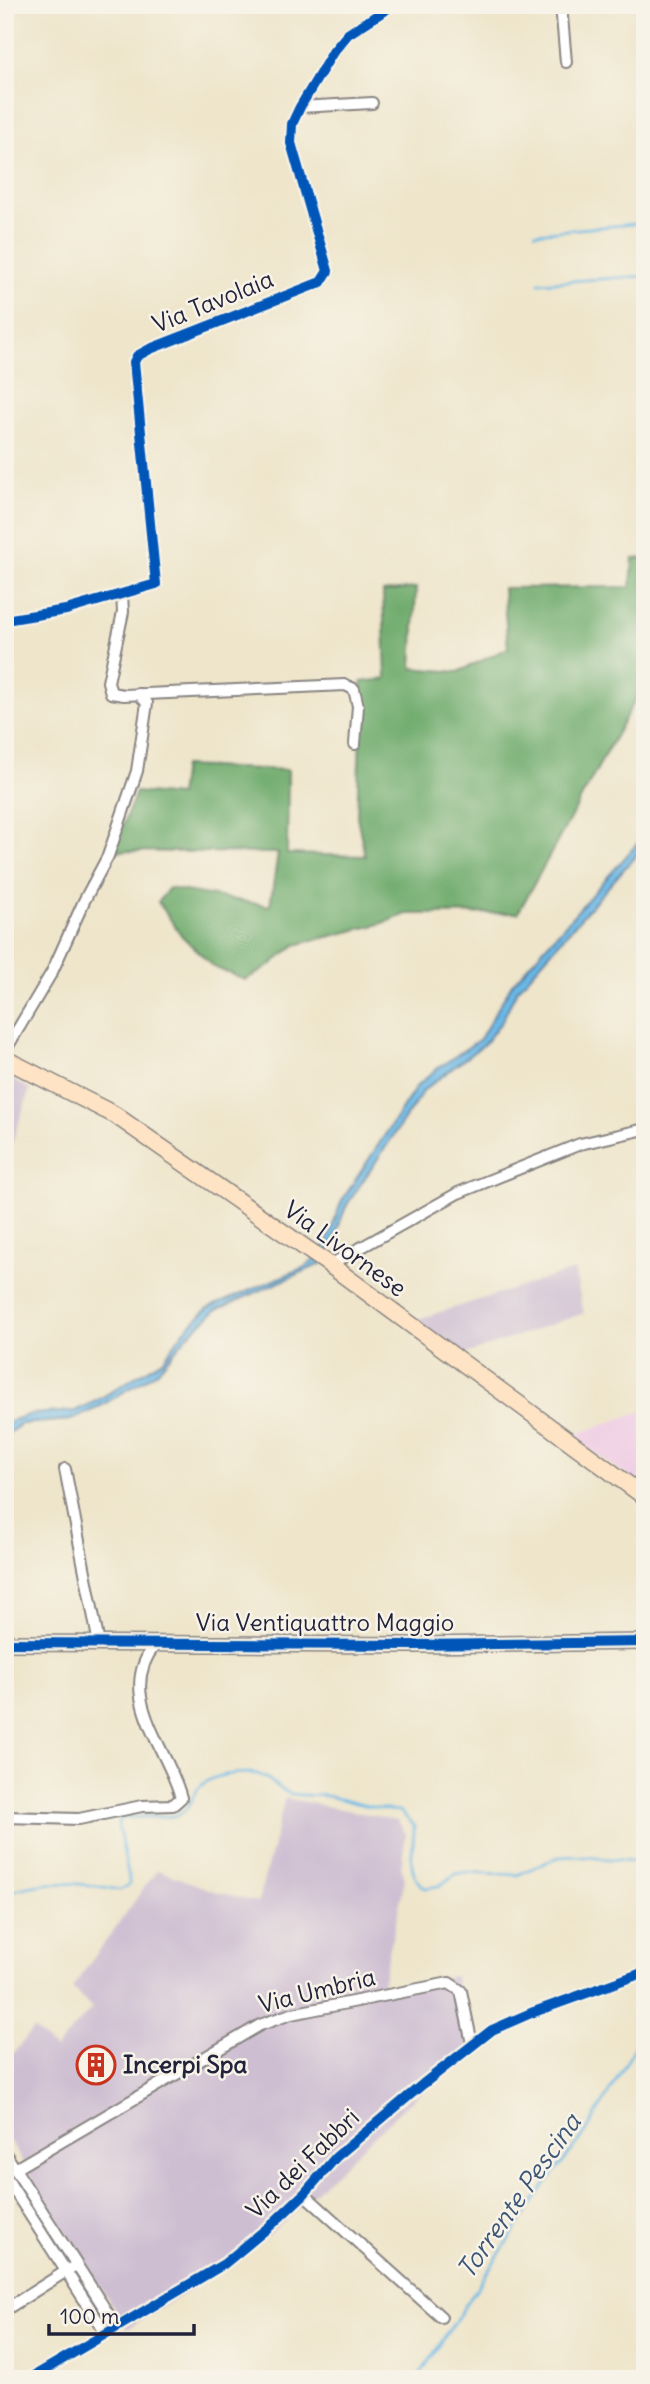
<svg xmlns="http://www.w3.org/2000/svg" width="650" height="2384" viewBox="0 0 650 2384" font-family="Delius,sans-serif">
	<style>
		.built { fill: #f0d0e5 }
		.industrial { fill: #cebed2 }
		.forest { fill: #6eab6c; stroke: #486654; stroke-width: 2 }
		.water { fill: #6bb8e5; stroke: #466d90; stroke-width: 2 }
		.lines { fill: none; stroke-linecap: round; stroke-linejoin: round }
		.stream { stroke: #6bb8e5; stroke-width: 2.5 }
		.minor-casing { stroke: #888482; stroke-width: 14 }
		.tertiary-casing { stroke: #888482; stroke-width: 18 }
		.secondary-casing { stroke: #888482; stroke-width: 19 }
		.minor { stroke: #fff; stroke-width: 10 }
		.tertiary { stroke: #fff; stroke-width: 14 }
		.secondary { stroke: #fee4c5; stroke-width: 16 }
		.cycleway-casing { stroke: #f7f3e8; stroke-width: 15 }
		.cycleway { stroke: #0057b8; stroke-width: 10 }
		.labels { text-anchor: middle; stroke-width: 5; stroke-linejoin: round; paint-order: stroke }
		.street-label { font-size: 24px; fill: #22223b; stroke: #f7f3e8 }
		.poi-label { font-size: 24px; font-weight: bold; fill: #22223b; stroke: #f7f3e8; text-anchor: start }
		.water-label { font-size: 26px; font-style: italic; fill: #3c5676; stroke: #f7f3e8 }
	</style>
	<rect width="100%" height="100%" fill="#f7f3e8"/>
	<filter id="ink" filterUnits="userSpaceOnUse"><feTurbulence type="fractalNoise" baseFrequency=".0143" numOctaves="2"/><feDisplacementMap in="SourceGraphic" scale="14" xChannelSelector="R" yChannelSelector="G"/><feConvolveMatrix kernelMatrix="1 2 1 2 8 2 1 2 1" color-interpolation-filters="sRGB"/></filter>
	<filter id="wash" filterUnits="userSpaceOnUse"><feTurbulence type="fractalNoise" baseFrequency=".00686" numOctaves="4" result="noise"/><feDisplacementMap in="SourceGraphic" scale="28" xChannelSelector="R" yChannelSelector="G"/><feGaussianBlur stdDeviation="1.57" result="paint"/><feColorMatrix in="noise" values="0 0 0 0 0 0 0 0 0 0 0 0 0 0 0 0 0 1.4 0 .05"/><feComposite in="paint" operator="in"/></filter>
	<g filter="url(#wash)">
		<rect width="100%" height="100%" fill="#eee5ca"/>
		<!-- built -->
		<path class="built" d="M645,1410v78l-74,-52z"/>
		<!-- industrial -->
		<g class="industrial">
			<path d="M5,1076l25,13 -25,76z"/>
			<path d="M574,1270l10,43 -124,43 -45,-36z"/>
			<path d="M285,1798l112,22 9,14 -5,32 4,13 -24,109 74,-12 15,75 -69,59 -114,109 -56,45 -104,65 -122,-195v-72l29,-33 21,20 37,-41 -20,-20 85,-118 57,21 44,11z"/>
		</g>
		<!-- forest -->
		<path class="forest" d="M645,558v124l-127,231 -111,1 -27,10 -85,21 -27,22 -23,13 -31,-13 -32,-31 -24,-34 11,-14 101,18 8,-53 -165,-2 23,-59 43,4 4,-30 105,4 -1,84 78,2 -8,-40 5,-134 24,-3 -3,-87 33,-4 -4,80 46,4 50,-24 -5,-60 128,-1 2,-28z"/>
		<!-- water -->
		<path class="water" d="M645,835v10l-128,145 -15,31 -18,23 -60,46 -76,113c-11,20 -12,43 -27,61l-105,46 -29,26 -30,36 -60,36 -26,12 -50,4 -16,12v-10l8,-6 18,-6 44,-3 21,-10 67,-41 21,-29 24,-23 97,-41c27,-19 25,-42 38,-68l74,-113 17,-15 46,-32 32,-55z"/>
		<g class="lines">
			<!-- stream -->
			<g class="stream">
				<path d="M535,233l110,-10"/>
				<path d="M539,283l106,-7"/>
				<path d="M5,1893c41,-14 74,-11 115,-3l9,-5v-6l-11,-54 1,-5c19,-7 44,0 59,-5 11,-5 13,-16 19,-25 13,-16 36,-17 55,-17 15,1 24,15 37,20 12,4 25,1 38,3 24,5 48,14 73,15l14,15c1,25 -11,42 11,62l14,-2 17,-12 12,-2 49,3 42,-18 14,-1 72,6"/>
				<path d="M417,2379l127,-193 41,-52 60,-104"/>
			</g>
		</g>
	</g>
	<g filter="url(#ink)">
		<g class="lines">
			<defs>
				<g id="minor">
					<path d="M561,5l5,57"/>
					<path d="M300,107l72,-4"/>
					<path d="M122,594l1,18 -15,70 3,11 13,2 221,-10 9,4 4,17 -3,38"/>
					<path d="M5,620l61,-10 90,-26 -22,-222 3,-6 13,-7 171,-67 7,-11 -37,-128 1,-19 8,-17 33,-55 15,-18 45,-29"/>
					<path d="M5,1051l47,-79 32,-71 24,-45 29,-85 10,-68 -8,-9"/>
					<path d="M330,1265l128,-72 122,-49 65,-15"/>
					<path d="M65,1469l34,175"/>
					<path d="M5,1817l74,2 63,-13 31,-1 8,-7c-12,-49 -67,-103 -26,-153"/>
					<path d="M5,2153l10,16"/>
					<path d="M5,2176l100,156"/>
					<path d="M304,2194l137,123"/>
					<path d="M5,2310l66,-42"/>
					<path d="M116,2326l-101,-157 245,-144 31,-11 158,-31 12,8 11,53"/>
					<path d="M29,2379l195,-115 46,-38 34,-32 32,-37 87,-73 69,-54 39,-17 114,-41"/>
				</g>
				<path id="tertiary" d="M5,1643l409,2 231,-3"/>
				<path id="secondary" d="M5,1059l110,56 215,150 315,232"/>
			</defs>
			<!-- minor casing -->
			<use href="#minor" class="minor-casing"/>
			<!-- tertiary casing -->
			<use href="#tertiary" class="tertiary-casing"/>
			<!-- secondary casing -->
			<use href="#secondary" class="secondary-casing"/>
			<!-- minor -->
			<use href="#minor" class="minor"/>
			<!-- tertiary -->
			<use href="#tertiary" class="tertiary"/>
			<!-- secondary -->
			<use href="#secondary" class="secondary"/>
			<defs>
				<g id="cycleway">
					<path d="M5,620l61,-10 90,-26 -22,-222 3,-6 13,-7 171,-67 7,-11 -37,-128 1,-19 8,-17 33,-55 15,-18 45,-29"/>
					<path d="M5,1643l409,2 231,-3"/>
					<path d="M29,2379l195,-115 46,-38 34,-32 32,-37 87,-73 69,-54 39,-17 114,-41"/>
				</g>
			</defs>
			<!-- cycleway casing -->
			<use href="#cycleway" class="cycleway-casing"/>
			<!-- cycleway -->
			<use href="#cycleway" class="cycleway"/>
		</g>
	</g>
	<!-- icons -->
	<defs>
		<symbol id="building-ring" viewBox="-11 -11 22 22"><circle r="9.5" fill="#f7f3e8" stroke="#c8321e" stroke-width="1.5"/><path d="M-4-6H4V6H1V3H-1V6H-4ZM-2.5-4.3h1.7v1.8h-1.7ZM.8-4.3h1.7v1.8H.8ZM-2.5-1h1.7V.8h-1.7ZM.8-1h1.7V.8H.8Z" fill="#c8321e"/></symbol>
	</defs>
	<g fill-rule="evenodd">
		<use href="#building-ring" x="74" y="2043" width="44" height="44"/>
	</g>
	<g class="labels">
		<!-- street labels -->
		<g class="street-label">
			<text transform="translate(213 302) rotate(-22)" y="8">Via Tavolaia</text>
			<text transform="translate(345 1249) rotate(36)" y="8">Via Livornese</text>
			<text x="325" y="1631">Via Ventiquattro Maggio</text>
			<text transform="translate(317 1991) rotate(-14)" y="8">Via Umbria</text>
			<text transform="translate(303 2164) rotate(-44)" y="8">Via dei Fabbri</text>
		</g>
		<!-- poi labels -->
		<g class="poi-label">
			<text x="123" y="2073">Incerpi Spa</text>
		</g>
		<!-- water labels -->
		<g class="water-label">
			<text transform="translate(519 2196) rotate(-55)" y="9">Torrente Pescina</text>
		</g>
	</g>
	<!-- margin -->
	<rect width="650" height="2384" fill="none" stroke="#f7f3e8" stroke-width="28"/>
	<!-- scale -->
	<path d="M49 2324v10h145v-10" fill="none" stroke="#22223b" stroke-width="3.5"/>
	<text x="60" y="2324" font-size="21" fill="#22223b" stroke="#f7f3e8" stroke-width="5" paint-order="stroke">100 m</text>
</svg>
